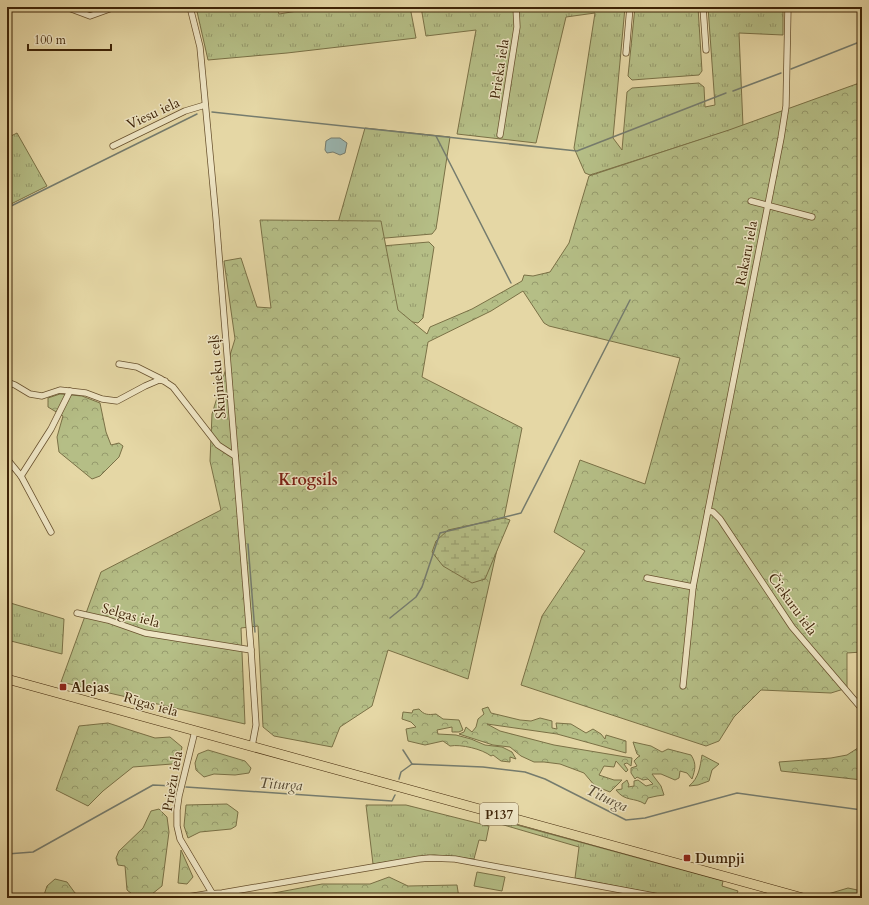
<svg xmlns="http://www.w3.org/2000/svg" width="869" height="905" viewBox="0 0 869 905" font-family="Cardo,serif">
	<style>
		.grass { fill: url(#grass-tufts); stroke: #7a7146 }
		.forest { fill: url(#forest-crowns); stroke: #7a7146 }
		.wetland { fill: url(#wetland-marsh); stroke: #7a7146 }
		.pitch { fill: #b5be86; stroke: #7a7146 }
		.water { fill: #9ab7b2; stroke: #757c6e }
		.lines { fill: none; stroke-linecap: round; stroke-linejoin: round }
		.stream { stroke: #757c6e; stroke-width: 1.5 }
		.street-casing { stroke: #68512e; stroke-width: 7 }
		.primary-casing { stroke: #3e2407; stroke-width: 10 }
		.street { stroke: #eee5c4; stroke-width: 5.5 }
		.primary { stroke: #e5d7a5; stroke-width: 9 }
		.poi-dot { fill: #8f2418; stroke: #eee5c4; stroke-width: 1.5 }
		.labels { text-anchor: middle; stroke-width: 3; stroke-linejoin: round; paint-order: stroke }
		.shield { fill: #eee5c4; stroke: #735e40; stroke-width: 1 }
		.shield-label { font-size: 13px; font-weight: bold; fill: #3e2407 }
		.street-label { font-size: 14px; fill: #3e2407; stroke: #eee5c4 }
		.poi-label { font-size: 14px; font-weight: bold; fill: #3e2407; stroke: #eee5c4; text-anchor: start }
		.water-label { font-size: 15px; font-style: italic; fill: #554932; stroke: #eee5c4 }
		.quarter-label { font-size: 16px; font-weight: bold; fill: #7a1f14; stroke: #eee5c4 }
	</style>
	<defs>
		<pattern id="grass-tufts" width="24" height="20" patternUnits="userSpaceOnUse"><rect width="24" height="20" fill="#b5be86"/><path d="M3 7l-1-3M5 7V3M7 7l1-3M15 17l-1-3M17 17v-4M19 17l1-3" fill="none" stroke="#959a6c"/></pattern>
		<pattern id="forest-crowns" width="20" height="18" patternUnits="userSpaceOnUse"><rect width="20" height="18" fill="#b5be86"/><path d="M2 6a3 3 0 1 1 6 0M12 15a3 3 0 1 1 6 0" fill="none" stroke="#959a6c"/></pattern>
		<pattern id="wetland-marsh" width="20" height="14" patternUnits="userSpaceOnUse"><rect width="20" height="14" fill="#b5be86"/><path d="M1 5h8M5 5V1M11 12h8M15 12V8" fill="none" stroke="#959a6c"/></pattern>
	</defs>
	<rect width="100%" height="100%" fill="#e5d7a5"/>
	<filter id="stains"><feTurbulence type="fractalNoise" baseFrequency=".005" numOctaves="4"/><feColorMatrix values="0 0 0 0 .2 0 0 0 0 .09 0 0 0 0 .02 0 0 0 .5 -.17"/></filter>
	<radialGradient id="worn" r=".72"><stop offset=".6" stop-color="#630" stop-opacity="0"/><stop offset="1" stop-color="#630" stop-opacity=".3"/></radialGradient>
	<!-- grass -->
	<g class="grass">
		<path d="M196,7h81l2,7 43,-7h88l6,31 -129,15 -79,7z"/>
		<path d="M421,7h204l-12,131 9,12 5,-58 5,-4 67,-5 5,4 1,20 10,-2 -7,-98h75v28l-44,-2 4,93 -153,49 -5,-2 -11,-25 21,-135 -29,4 -30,126 -79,-9 19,-104 -50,6z"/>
		<path d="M635,7h63l4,64 -3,4 -67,5 -4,-4z"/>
		<path d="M365,128l85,9 -14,92 -4,5 -93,8 -5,-5z"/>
		<path d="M17,133l30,53 -40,20v-68z"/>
		<path d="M429,242l5,5 -11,71 -5,5 -96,-18 13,-55z"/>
		<path d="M7,602l57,17 -2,35 -55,-14z"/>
		<path d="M366,805h40l83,21 -3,15 -7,-1 -5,19 -40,-4 -61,9z"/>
		<path d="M491,818l232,63 -1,5 16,5 -3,7h-57l-103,-20 4,-31 -89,-26z"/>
	</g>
	<!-- forest -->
	<g class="forest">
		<path d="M862,82v570l-15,1v35l-16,5 -70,-3 -27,27 -15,24 -13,5 -185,-61 21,-69 43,-65 -31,-19 26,-72 65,24 35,-126 -131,-32 -5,-3 -21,-32 -32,20 -63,31 -6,35 100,51 -18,90 -36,161 -80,-29 -16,56 -32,21 -8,20 -58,-11 -11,-9 -5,-101 -17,2 4,96 -184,-42 40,-110 120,-62 -11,-49 2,-47 23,-75 -11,-78 17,-3 16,49 14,1 -11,-88 121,1 17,89 29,24 3,-7 42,-18 50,-28 2,-6 9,1 17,-4 19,-29 20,-67 140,-46z"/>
		<path d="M60,394l22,2 18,7 6,29 5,13 8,-2 4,3 -4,11 -19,19 -8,3 -33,-27 -2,-15 6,-21 -15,-9v-9z"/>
		<path d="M488,707l3,6 29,7 11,1 9,-3 12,3v7l5,1 -1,-6 15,1 15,9 7,-4 8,5 4,5 1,-4 20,6v12l-69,-19 -70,-10 13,7 54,14 78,13 -1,8 -4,-3 -3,1 4,6 -2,2 -10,-11 -2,6 -10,-1 -5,9 15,5h8l-12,12 -15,-6 -11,-13 -24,-9 -16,-2h-10l-13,-6 -11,-9 -17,-2 -34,-11 5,-2 2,-5 6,5 4,-5 2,-8 6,-5 -2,-5z"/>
		<path d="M419,709c5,6 9,6 17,5l7,5 16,1 4,10 -4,2h-7v-5l-15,3 1,4 18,1 15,4 14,6 17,2 10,5 4,7 -6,-2v5l-9,-1 -8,-6 -2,1c-9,-7 -30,-12 -41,-10l-7,-5 -18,4 -17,-4 -2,-12 10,-2 -5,-5 -9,-3 1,-7 9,1 1,-3z"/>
		<path d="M108,723l47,15 15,-1 12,10 -2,11 -8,6 -39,3 -30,24 -15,15 -32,-16 23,-64z"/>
		<path d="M633,742l18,4 11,6 6,-3 23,6c6,9 4,15 1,24l-5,-6 -7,-2 -1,7 -4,2 -14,-6h-9l9,12 3,9 -7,1 -9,2 -3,6c-11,-7 -20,-2 -29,-14l6,-1v-5l5,-4 2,5 -1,2 6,-1v-5l4,-1 8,6 7,-2 -5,-5 -5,1 -6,-3 -2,2 -4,-6v-5l6,-2 -3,-5 4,-4 2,-1 -3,-2z"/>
		<path d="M861,746h1v34l-81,-9 -2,-9 52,-4 16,-3z"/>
		<path d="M208,750l37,11 6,7 -2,5 -14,2 -21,-1 -10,3 -8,-7 -1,-7 3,-9z"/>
		<path d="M702,755l17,9 -7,6 -3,11 -11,4 -9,1c10,-8 11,-19 13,-31z"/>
		<path d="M227,804l11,8 -2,14 -5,3 -31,3 -12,6 -4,-12 2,-21z"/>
		<path d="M159,809l8,8 2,15 -7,54 -10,8h-20l-5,-4 -2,-24 -7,-1 -2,-7 3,-7 24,-23 8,-17z"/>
		<path d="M181,850l12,27 -6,7 -9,-1z"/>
		<path d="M389,877l19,9 49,-1 2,13h-212l75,-14h48z"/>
		<path d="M55,879l12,3 8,11 10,5h-42l4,-12z"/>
		<path d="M848,888l14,3v7h-31l-3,-4z"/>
	</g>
	<!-- wetland -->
	<path class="wetland" d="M504,518l6,2 -25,59 -13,4 -29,-17 -11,-14 4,-11 12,-11z"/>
	<!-- pitch -->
	<path class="pitch" d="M477,872l28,5 -3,14 -28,-5z"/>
	<!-- water -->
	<path class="water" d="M331,138h9l7,5 -2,10 -5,2 -7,-3 -6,1 -2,-3 1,-9z"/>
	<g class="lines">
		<!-- stream -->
		<g class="stream">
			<path d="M791,69l71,-28"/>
			<path d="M733,91l48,-18"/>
			<path d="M212,112l365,39 149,-58"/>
			<path d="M436,136l75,147"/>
			<path d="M7,208l190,-94"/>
			<path d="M248,544l7,88"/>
			<path d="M390,618l26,-21 6,-10 18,-54 81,-20 109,-213"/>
			<path d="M403,750l9,14"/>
			<path d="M399,779l2,-7 11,-8 71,3 42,5 20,7 81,41 19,-2 92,-25 125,17"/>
			<path d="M186,787l206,14 3,-6"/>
			<path d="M7,854l26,-2 120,-67 21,1"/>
		</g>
		<defs>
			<g id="street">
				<path d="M66,7l24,9 25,-9"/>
				<path d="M190,7l10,40 16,171 35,432 5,75 -4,21"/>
				<path d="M290,7h4"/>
				<path d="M703,7l3,43"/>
				<path d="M626,53l4,-46"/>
				<path d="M500,135l17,-108 -1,-20"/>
				<path d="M113,146l72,-35 20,-6"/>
				<path d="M751,201l61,16"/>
				<path d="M119,364l18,3 24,12 12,8 45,58 17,11"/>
				<path d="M7,382l8,3 15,9 12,2 18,-6 26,3 16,6 15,2 28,-15 14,-6 6,1"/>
				<path d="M7,459l14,17 30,56"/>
				<path d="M21,476l30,-47 19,-38"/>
				<path d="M708,511l5,1 7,7 72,108 70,82"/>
				<path d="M647,578l46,9"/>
				<path d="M77,613l31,7 37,13 106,17"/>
				<path d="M683,686l10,-99 88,-449 5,-32 2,-99"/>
				<path d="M195,731l-16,65 -2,14v16l3,13 35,59"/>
				<path d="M181,898l25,-4 16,-1 197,-34 11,-1 25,1 210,39"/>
			</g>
			<path id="primary" d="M7,679l796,219"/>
		</defs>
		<!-- street casing -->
		<use href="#street" class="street-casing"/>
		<!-- primary casing -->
		<use href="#primary" class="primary-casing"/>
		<!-- street -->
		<use href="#street" class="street"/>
		<!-- primary -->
		<use href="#primary" class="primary"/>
	</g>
	<!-- markers -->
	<g class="poi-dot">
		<rect x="59" y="683" width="8" height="8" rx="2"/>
		<rect x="683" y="854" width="8" height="8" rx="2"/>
	</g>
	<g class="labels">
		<!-- shield labels -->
		<rect class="shield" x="480" y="803" width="38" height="22" rx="3"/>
		<g class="shield-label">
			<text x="499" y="819">P137</text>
		</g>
		<!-- street labels -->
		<g class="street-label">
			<text transform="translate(499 69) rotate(-81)" y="5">Prieka iela</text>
			<text transform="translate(153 113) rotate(-25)" y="5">Viesu iela</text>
			<text transform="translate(746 253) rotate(-79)" y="5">Rakaru iela</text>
			<text transform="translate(217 377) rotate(-95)" y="5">Skujnieku ceļš</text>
			<text transform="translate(793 604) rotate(54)" y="5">Čiekuru iela</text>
			<text transform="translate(131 615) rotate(15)" y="5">Selgas iela</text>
			<text transform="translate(151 704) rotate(16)" y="5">Rīgas iela</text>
			<text transform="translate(172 781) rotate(-80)" y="5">Priežu iela</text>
		</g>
		<!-- poi labels -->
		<g class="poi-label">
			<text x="71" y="692">Alejas</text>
			<text x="695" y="863">Dumpji</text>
		</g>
		<!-- water labels -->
		<g class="water-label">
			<text transform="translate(281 784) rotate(4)" y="5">Titurga</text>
			<text transform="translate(607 798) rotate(25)" y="5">Titurga</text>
		</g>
		<!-- quarter labels -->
		<g class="quarter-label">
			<text x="308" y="485">Krogsils</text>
		</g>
	</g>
	<!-- margin -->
	<rect width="869" height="905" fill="none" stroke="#e5d7a5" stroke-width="24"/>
	<rect x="8" y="8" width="853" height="889" fill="none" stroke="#3e2407" stroke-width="2"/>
	<rect x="12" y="12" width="845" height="881" fill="none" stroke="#3e2407"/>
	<!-- scale -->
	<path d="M28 44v6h83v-6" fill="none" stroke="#3e2407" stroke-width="2"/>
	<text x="34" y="44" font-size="12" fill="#3e2407" stroke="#eee5c4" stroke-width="3" paint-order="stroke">100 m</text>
	<rect width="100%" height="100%" filter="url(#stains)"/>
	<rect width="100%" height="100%" fill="url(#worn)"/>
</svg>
